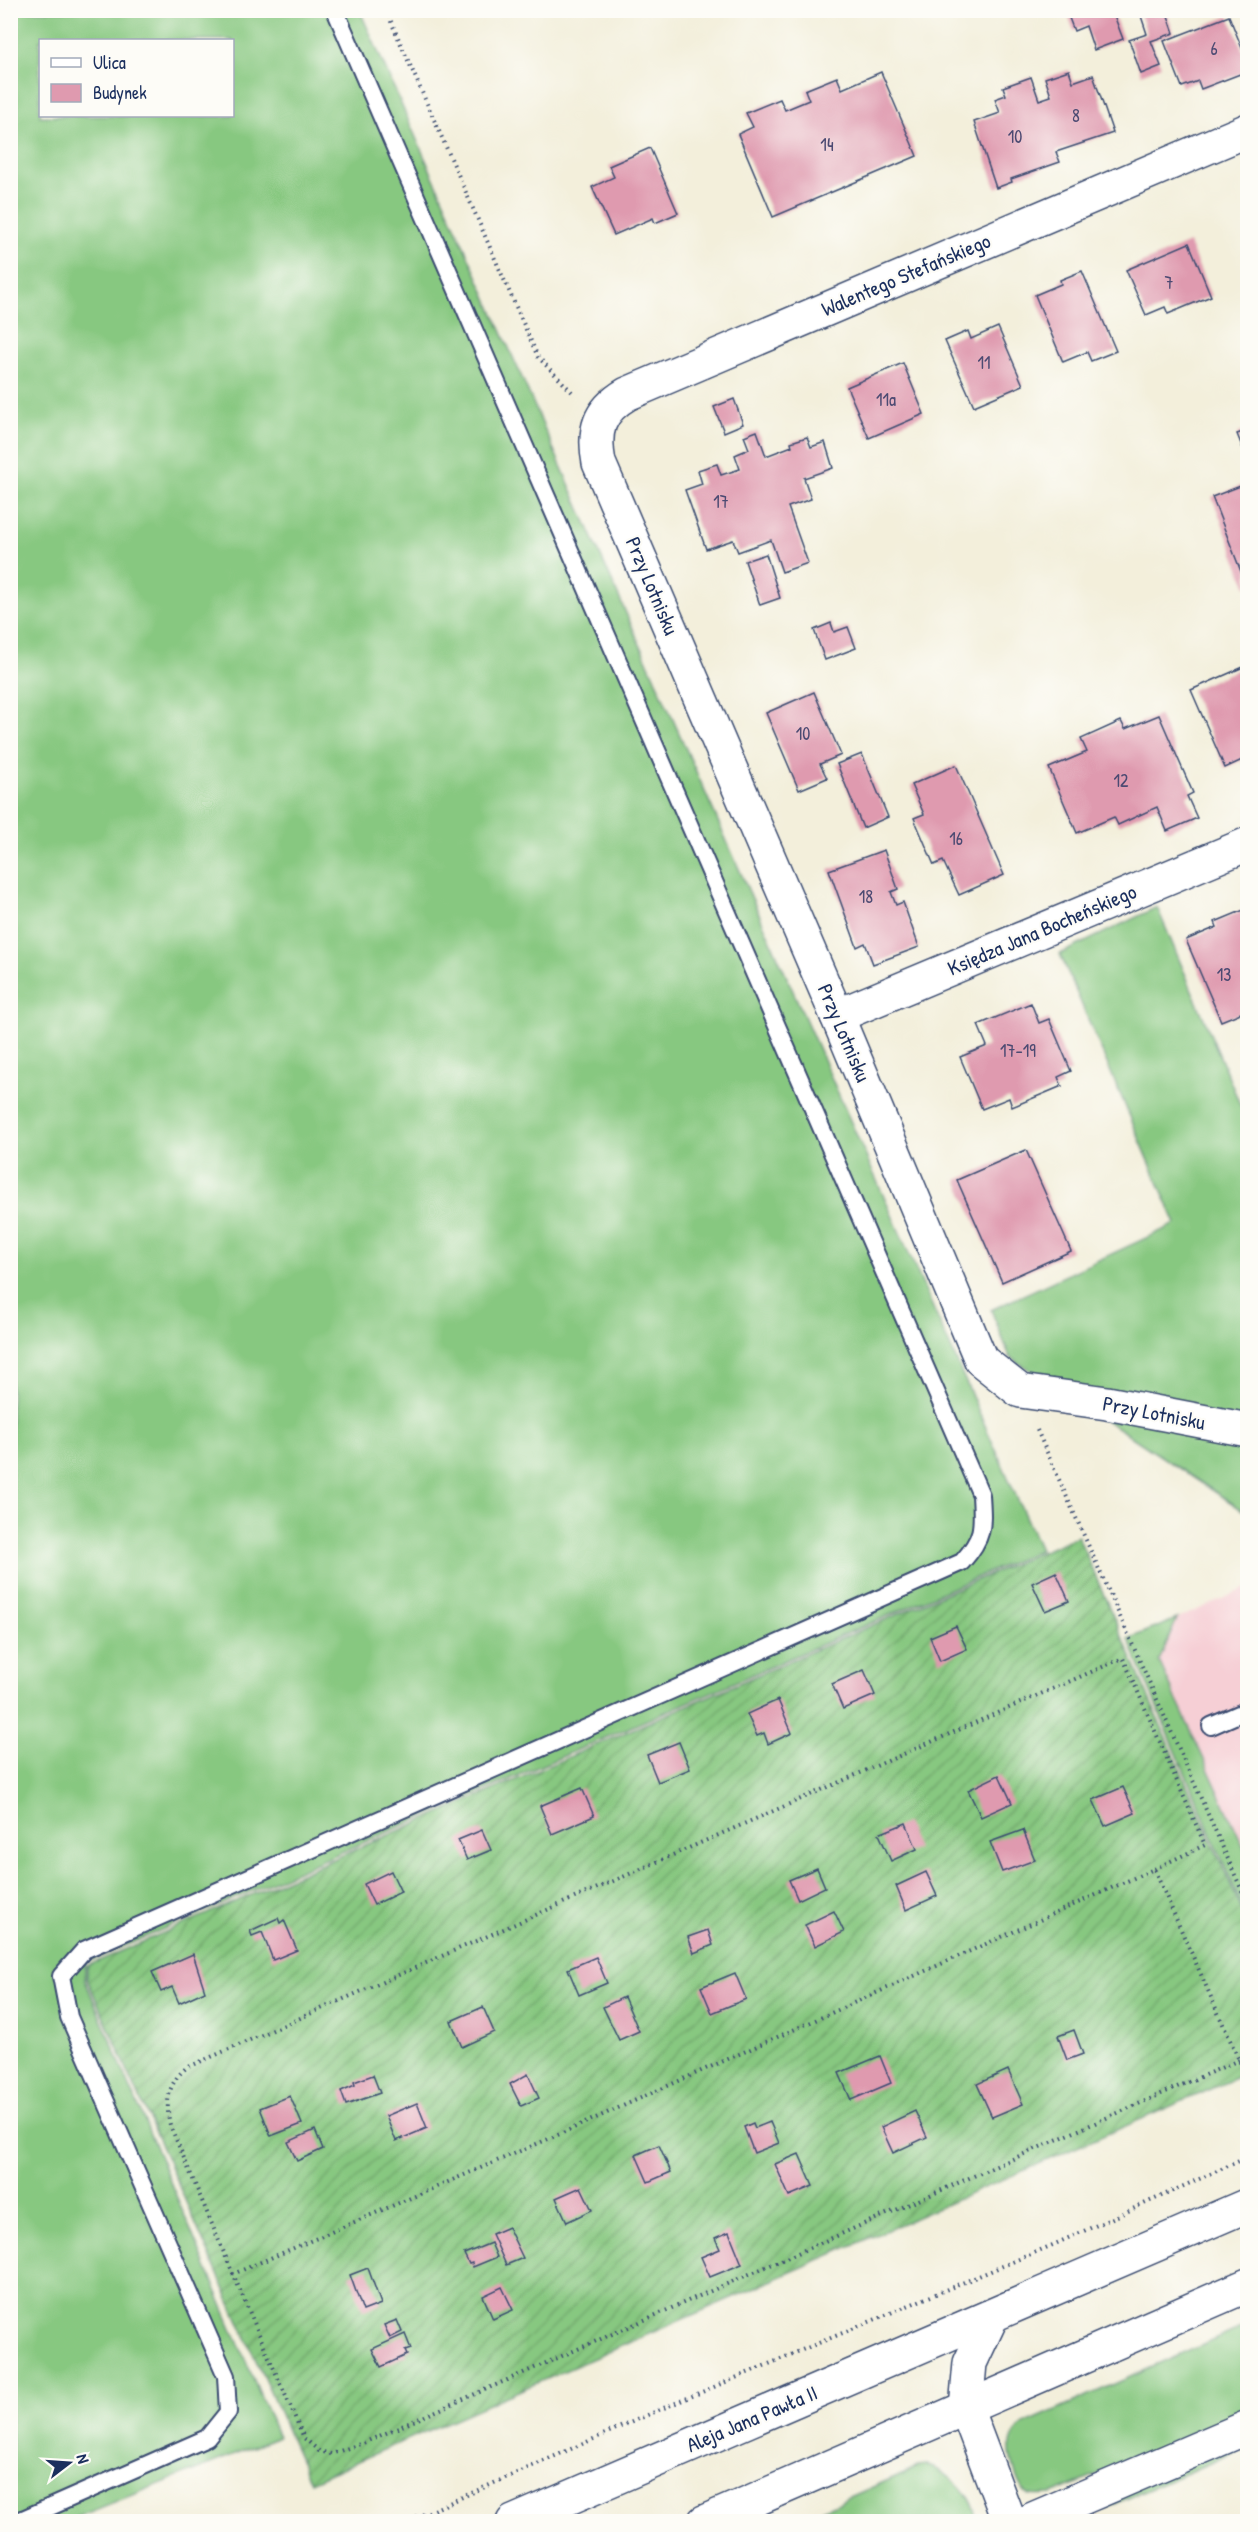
<svg xmlns="http://www.w3.org/2000/svg" width="1258" height="2532" viewBox="0 0 1258 2532" font-family="'Patrick Hand',sans-serif">
	<style>
		.built { fill: #f6cfd5 }
		.grass { fill: #87c880; stroke: #517c6f; stroke-width: 1.5; fill-rule: evenodd }
		.garden { fill: url(#garden-furrows); stroke: #517c6f; stroke-width: 1.5 }
		.building { fill: #df9aaf }
		.lines { fill: none; stroke-linecap: round; stroke-linejoin: round }
		.lane-casing { stroke: #3b4c71; stroke-width: 20 }
		.street-casing { stroke: #3b4c71; stroke-width: 36 }
		.primary-casing { stroke: #3b4c71; stroke-width: 36 }
		.path { stroke: #3b4c71; stroke-width: 4; stroke-dasharray: 1.5 4.5; stroke-linecap: butt }
		.lane { stroke: #fff; stroke-width: 16 }
		.street { stroke: #fff; stroke-width: 33 }
		.primary { stroke: #fff; stroke-width: 33 }
		.labels { text-anchor: middle; stroke-width: 4.5; stroke-linejoin: round; paint-order: stroke }
		.number-label { font-size: 18px; fill: #4c4a72 }
		.street-label { font-size: 21px; fill: #1b2f5e; stroke: #fdfcf7 }
	</style>
	<defs>
		<pattern id="garden-furrows" width="10" height="10" patternUnits="userSpaceOnUse" patternTransform="scale(1.5)"><rect width="10" height="10" fill="#87c880"/><path d="M-1 1l2-2M0 10L10 0M9 11l2-2" fill="none" stroke="#6ea36c"/></pattern>
	</defs>
	<rect width="100%" height="100%" fill="#fdfcf7"/>
	<filter id="ink" filterUnits="userSpaceOnUse"><feTurbulence type="fractalNoise" baseFrequency=".0167" numOctaves="2"/><feDisplacementMap in="SourceGraphic" scale="12" xChannelSelector="R" yChannelSelector="G"/><feConvolveMatrix kernelMatrix="1 2 1 2 8 2 1 2 1" color-interpolation-filters="sRGB"/></filter>
	<filter id="wash" filterUnits="userSpaceOnUse"><feTurbulence type="fractalNoise" baseFrequency=".008" numOctaves="4" result="noise"/><feDisplacementMap in="SourceGraphic" scale="24" xChannelSelector="R" yChannelSelector="G"/><feGaussianBlur stdDeviation="1.35" result="paint"/><feColorMatrix in="noise" values="0 0 0 0 0 0 0 0 0 0 0 0 0 0 0 0 0 1.4 0 .05"/><feComposite in="paint" operator="in"/></filter>
	<g filter="url(#wash)">
		<rect width="100%" height="100%" fill="#f3efdb"/>
		<!-- built -->
		<path class="built" d="M1247,1588v266l-88,-193 18,-42z"/>
		<!-- grass -->
		<g class="grass">
			<path d="M11,11h349l680,1539 -955,413v17l193,457 -211,84 -56,1zM40,40h192v76h-192z"/>
			<path d="M1157,907l90,214v392l-237,-156 -19,-47 185,-86 -116,-270z"/>
			<path d="M1177,1619l-18,42 88,193v64l-119,-279z"/>
			<path d="M1243,2327h4v88l-196,79c-7,0 -17,2 -24,-1 -11,-6 -19,-43 -15,-54 2,-6 7,-11 12,-15z"/>
			<path d="M1247,2440v7l-172,74 -19,1z"/>
			<path d="M928,2466c23,7 47,31 48,55h-181l123,-54z"/>
		</g>
		<!-- garden -->
		<path class="garden" d="M1078,1536l169,386v151l-937,409 -223,-503v-13z"/>
		<g id="blocks">
			<!-- building -->
			<g class="building">
				<path d="M1066,10h46l11,29 -29,11 -8,-24 -12,5z"/>
				<path d="M1139,10h27l8,23 -23,8 10,25 -20,8 -12,-34 18,-6z"/>
				<path d="M1229,16l19,47v8l-47,18 -3,-8 -16,6 -18,-46z"/>
				<path d="M1069,70l4,12 20,-7 20,58 -57,19 4,10 -49,17 1,3 -16,6 -22,-66 26,-9 -5,-14 11,-4 -3,-8 28,-10 8,23 12,-4 -6,-18z"/>
				<path d="M881,72l36,84 -144,61 -35,-83 15,-7 -7,-14 34,-14 5,11 24,-10 -4,-10 32,-13 5,12z"/>
				<path d="M650,148l28,65 -23,10 -2,-5 -39,17 -22,-48 22,-10 -5,-11z"/>
				<path d="M1189,243l22,53 -43,18 -3,-7 -19,8 -20,-45z"/>
				<path d="M1082,271l34,80 -25,10 -4,-9 -24,10 -28,-67 26,-11 -1,-4z"/>
				<path d="M998,327l25,58 -49,21 -29,-65 23,-10 3,8z"/>
				<path d="M903,363l21,51 -55,24 -22,-51z"/>
				<path d="M734,399l9,25 -19,8 -10,-25z"/>
				<path d="M1248,430v29h-1l-10,-25z"/>
				<path d="M757,431l9,25 26,-10 -1,-4 16,-5 4,10 14,-5 8,26 -29,10 7,21 -23,8 20,56 -26,9 -11,-32 -33,12 -5,-12 -27,9 -21,-59 17,-6 -4,-14 19,-6 4,11 19,-6 -5,-14 14,-6 -5,-13z"/>
				<path d="M1248,483v104h-1l-35,-90z"/>
				<path d="M766,554l14,44 -20,7 -15,-44z"/>
				<path d="M831,623l3,9 14,-5 8,21 -31,12 -11,-30z"/>
				<path d="M1248,665v108l-6,-13 -17,8 -34,-78z"/>
				<path d="M814,692l27,63 -21,9 7,14 -28,12 -33,-77z"/>
				<path d="M1159,715l34,78 -6,3 10,22 -30,13 -10,-24 -39,18 -4,-8 -37,16 -28,-65 38,-16 -6,-13 40,-18 4,8z"/>
				<path d="M862,754l26,63 -25,11 -26,-64z"/>
				<path d="M956,765l48,110 -45,20 -16,-34 -9,4 -20,-47 10,-4 -13,-29z"/>
				<path d="M884,850l14,39 -7,3 5,13 7,-3 16,45 -46,17 -8,-21 -8,4 -28,-77z"/>
				<path d="M1246,909l2,101 -27,11 -35,-81 31,-13 -2,-5z"/>
				<path d="M1031,1003l8,20 10,-4 22,52 -13,6 4,9 -50,21 -3,-9 -27,11 -22,-52 27,-11 -9,-21z"/>
				<path d="M1026,1150l45,101 -69,31 -45,-102z"/>
				<path d="M1056,1572l13,29 -24,10 -13,-28z"/>
				<path d="M956,1626l11,23 -27,12 -10,-24z"/>
				<path d="M864,1670l11,25 -32,14 -11,-25z"/>
				<path d="M778,1700l14,33 -24,11 -4,-11 -7,3 -10,-22z"/>
				<path d="M679,1742l11,27 -32,13 -11,-27z"/>
				<path d="M999,1775l13,28 -31,14 -13,-27z"/>
				<path d="M1123,1787l12,26 -30,13 -12,-26z"/>
				<path d="M582,1788l12,28 -42,18 -12,-28z"/>
				<path d="M906,1823l11,26 -26,12 -12,-27z"/>
				<path d="M482,1830l9,20 -24,10 -9,-20z"/>
				<path d="M1023,1830l12,30 -33,12 -12,-30z"/>
				<path d="M817,1868l8,19 -27,13 -9,-20z"/>
				<path d="M391,1871l10,21 -27,13 -10,-21z"/>
				<path d="M926,1872l11,24 -31,14 -10,-24z"/>
				<path d="M834,1911l10,21 -29,14 -10,-21z"/>
				<path d="M278,1918l2,5 4,-3 13,30 -24,10 -11,-28 -10,4 -2,-5z"/>
				<path d="M708,1930l5,15 -19,8 -6,-16z"/>
				<path d="M193,1954l12,37 -26,12 -7,-16 -11,5 -9,-20z"/>
				<path d="M596,1957l11,26 -28,12 -11,-26z"/>
				<path d="M735,1973l11,26 -34,14 -11,-26z"/>
				<path d="M624,1997l15,34 -20,9 -16,-33z"/>
				<path d="M483,2007l11,25 -32,15 -11,-26z"/>
				<path d="M1074,2030l9,24 -16,6 -9,-24z"/>
				<path d="M880,2056l11,27 -40,17 -12,-27z"/>
				<path d="M1008,2070l15,34 -31,13 -15,-33z"/>
				<path d="M528,2074l11,24 -18,8 -11,-22z"/>
				<path d="M373,2075l7,18 -34,12 -5,-14 14,-6 -1,-3z"/>
				<path d="M290,2096l12,28 -31,12 -11,-28z"/>
				<path d="M417,2103l10,25 -31,13 -10,-25z"/>
				<path d="M915,2111l12,26 -34,16 -12,-26z"/>
				<path d="M770,2122l9,21 -25,10 -10,-26 9,-4 2,5z"/>
				<path d="M315,2130l8,19 -26,12 -9,-19z"/>
				<path d="M659,2145l12,27 -23,10 -12,-27z"/>
				<path d="M799,2154l14,32 -24,10 -14,-32z"/>
				<path d="M581,2187l11,23 -25,12 -11,-24z"/>
				<path d="M508,2227l15,31 -17,7 -14,-31z"/>
				<path d="M729,2232l13,32 -32,13 -9,-20 19,-8 -5,-11z"/>
				<path d="M491,2243l6,14 -24,10 -1,-4 -3,1 -5,-10z"/>
				<path d="M368,2268l13,36 -18,7 -13,-36z"/>
				<path d="M502,2287l11,23 -20,9 -10,-23z"/>
				<path d="M397,2320l5,12 -12,6 -6,-13z"/>
				<path d="M405,2334l6,15 -6,2 2,4 -26,12 -9,-18z"/>
			</g>
		</g>
	</g>
	<g filter="url(#ink)">
		<use href="#blocks" fill-opacity="0" stroke="#3b4c71" stroke-width="1.5"/>
		<g class="lines">
			<defs>
				<g id="lane">
					<path d="M1211,1726l37,-16"/>
					<path d="M16,2522l191,-84 21,-26 -2,-36 -157,-359 -8,-41 23,-26 878,-388c22,-25 21,-35 19,-67l-646,-1485"/>
				</g>
				<g id="street">
					<path d="M1248,130l-621,264c-29,17 -34,37 -28,69l238,553 144,344 39,31 87,12 141,27"/>
					<path d="M837,1016l411,-172"/>
					<path d="M992,2316l-22,47 -4,45 43,114"/>
					<path d="M1026,2522l222,-95"/>
				</g>
				<g id="primary">
					<path d="M513,2522l735,-317"/>
					<path d="M704,2522l544,-237"/>
				</g>
			</defs>
			<!-- lane casing -->
			<use href="#lane" class="lane-casing"/>
			<!-- street casing -->
			<use href="#street" class="street-casing"/>
			<!-- primary casing -->
			<use href="#primary" class="primary-casing"/>
			<!-- path -->
			<g class="path">
				<path d="M386,10l152,347 36,37"/>
				<path d="M1037,1430l211,474"/>
				<path d="M1239,2060l-876,383 -32,11 -12,-3 -15,-13 -71,-164 327,-140 594,-265 85,191 9,20"/>
				<path d="M233,2274l-63,-149c-5,-23 -2,-42 16,-57l937,-410 82,187 -51,24"/>
				<path d="M406,2522l253,-112 396,-166 193,-87"/>
			</g>
			<!-- lane -->
			<use href="#lane" class="lane"/>
			<!-- street -->
			<use href="#street" class="street"/>
			<!-- primary -->
			<use href="#primary" class="primary"/>
		</g>
	</g>
	<g class="labels">
		<!-- number labels -->
		<g class="number-label">
			<text x="1214" y="55">6</text>
			<text x="1076" y="122">8</text>
			<text x="1015" y="143">10</text>
			<text x="827" y="151">14</text>
			<text x="1169" y="289">7</text>
			<text x="984" y="369">11</text>
			<text x="886" y="406">11a</text>
			<text x="721" y="508">17</text>
			<text x="803" y="740">10</text>
			<text x="1121" y="787">12</text>
			<text x="956" y="845">16</text>
			<text x="866" y="903">18</text>
			<text x="1224" y="981">13</text>
			<text x="1018" y="1057">17-19</text>
		</g>
		<!-- street labels -->
		<g class="street-label">
			<text transform="translate(906 275) rotate(-23)" y="7">Walentego Stefańskiego</text>
			<text transform="translate(652 586) rotate(67)" y="7">Przy Lotnisku</text>
			<text transform="translate(1042 930) rotate(-23)" y="7">Księdza Jana Bocheńskiego</text>
			<text transform="translate(844 1033) rotate(67)" y="7">Przy Lotnisku</text>
			<text transform="translate(1154 1413) rotate(11)" y="7">Przy Lotnisku</text>
			<text transform="translate(752 2419) rotate(-23)" y="7">Aleja Jana Pawła II</text>
		</g>
	</g>
	<!-- margin -->
	<rect width="1258" height="2532" fill="none" stroke="#fdfcf7" stroke-width="36"/>
	<!-- legend -->
	<rect x="39" y="39" width="195" height="78" fill="#fdfcf7" stroke="#a3aaba" stroke-width="1.5"/>
	<rect x="51" y="58" width="30" height="9" fill="#ffffff" stroke="#a3aaba" stroke-width="1.5"/>
	<text x="93" y="69" font-size="18" fill="#1b2f5e">Ulica</text>
	<rect x="51" y="84" width="30" height="18" fill="#df9aaf" stroke="#a3aaba" stroke-width="1.5"/>
	<text x="93" y="99" font-size="18" fill="#1b2f5e">Budynek</text>
	<!-- north arrow -->
	<g transform="translate(69 2463) rotate(73)" stroke="#fdfcf7" stroke-width="4.5" paint-order="stroke">
	<path d="M0-4.5L10 22L0 15L-10 22Z" fill="#1b2f5e"/>
	<text y="-9" font-size="16" font-weight="bold" text-anchor="middle" fill="#1b2f5e">N</text>
	</g>
</svg>
